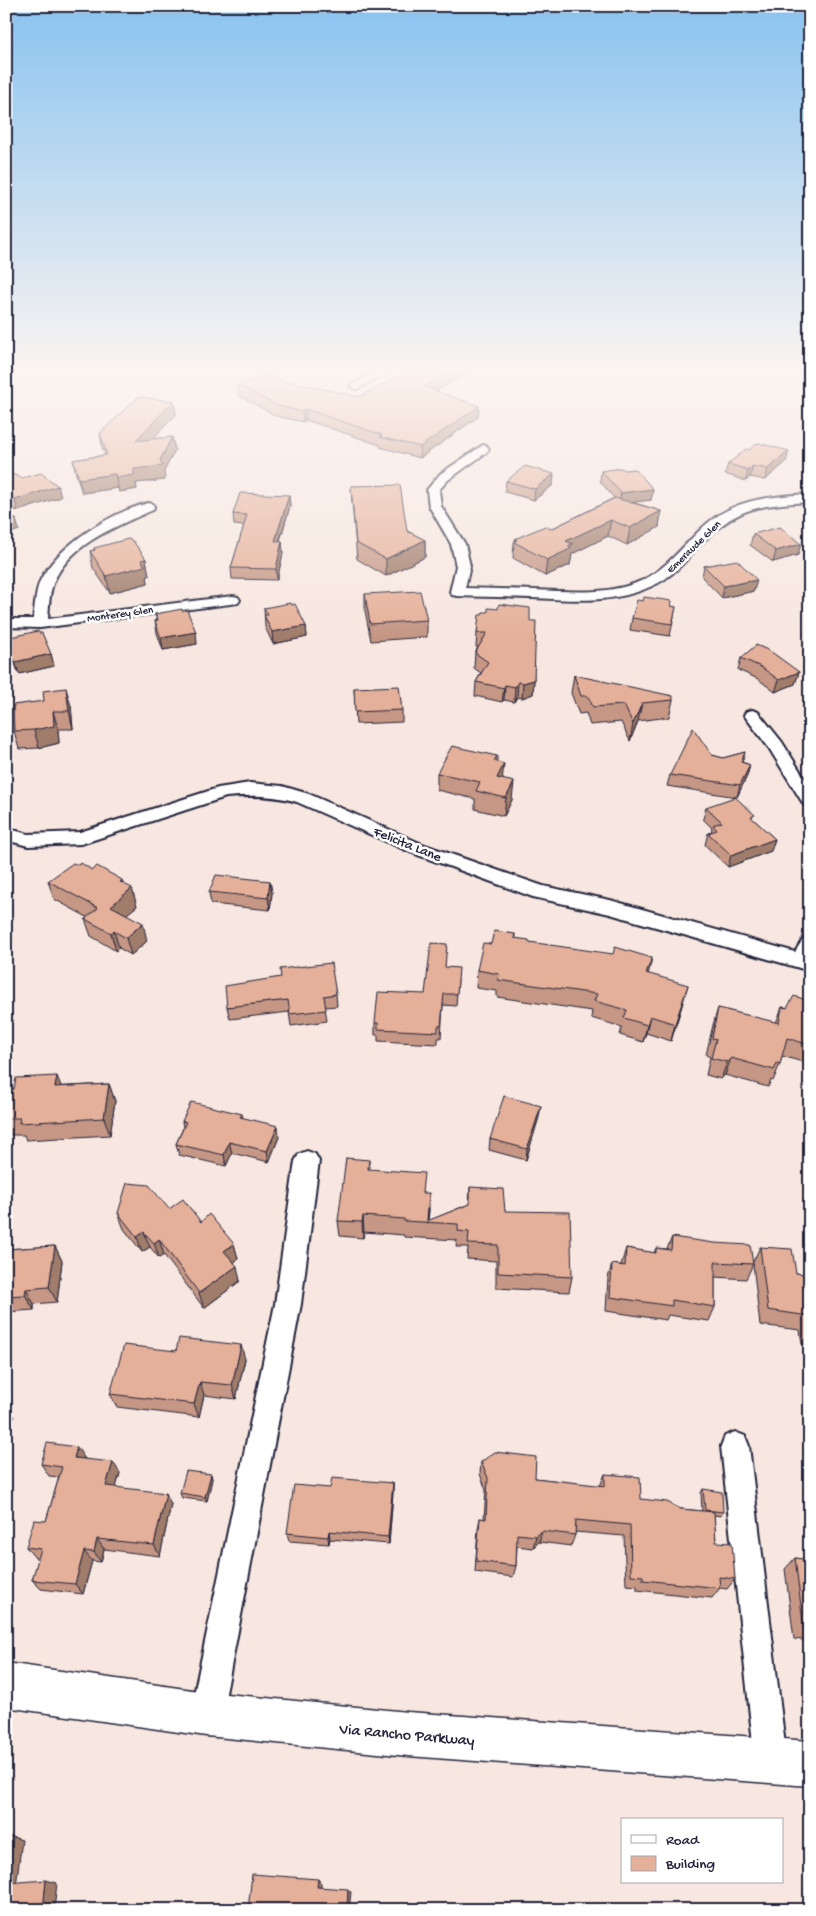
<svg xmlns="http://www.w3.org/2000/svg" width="816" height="1916" viewBox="0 0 816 1916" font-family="'Gochi Hand',sans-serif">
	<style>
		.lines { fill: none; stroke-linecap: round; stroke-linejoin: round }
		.minor-casing { stroke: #22223b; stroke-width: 4 }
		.primary-casing { stroke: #22223b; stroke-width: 3 }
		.minor { fill: #fff; fill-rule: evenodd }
		.primary { fill: #fff; fill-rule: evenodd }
		.wall { fill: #c59784; stroke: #22223b }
		.shaded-wall { fill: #a07b6b; stroke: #22223b }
		.building { fill: #e5b099; stroke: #22223b }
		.labels { text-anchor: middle; stroke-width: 5; stroke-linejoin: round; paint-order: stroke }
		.far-street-label { font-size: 11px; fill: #22223b; stroke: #fff }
		.street-label { font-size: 14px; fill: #22223b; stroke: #fff }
		.near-street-label { font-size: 16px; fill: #22223b; stroke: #fff }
	</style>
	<rect width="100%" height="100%" fill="#f7e7e0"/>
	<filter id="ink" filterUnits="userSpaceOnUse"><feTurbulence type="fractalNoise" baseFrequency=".02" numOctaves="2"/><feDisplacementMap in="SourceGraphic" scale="10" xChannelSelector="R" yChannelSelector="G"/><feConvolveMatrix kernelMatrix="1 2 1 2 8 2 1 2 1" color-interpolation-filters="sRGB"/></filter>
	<g filter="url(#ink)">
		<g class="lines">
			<defs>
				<g id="minor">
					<path d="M379,370h13l-33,18 -4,1 -5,-3z"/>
					<path d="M483,445l4,1 2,3 -2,3 -39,28 -9,10 2,16 24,38 5,22 -5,22c23,1 46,1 69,2 36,1 75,6 109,-10 22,-11 38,-31 55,-48 32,-33 67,-35 112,-38v8c-52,3 -75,5 -112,45 -13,15 -27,31 -46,39 -37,18 -79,14 -119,12 -25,-1 -51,-1 -76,-2l-5,-1 -2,-3 6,-26 -5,-22 -22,-38 -2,-16 13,-16z"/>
					<path d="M148,503l5,1 1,3 -1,3c-36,16 -85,34 -100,74 -4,11 -4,23 -5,35l185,-23 5,1 2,3 -2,3 -198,25 -34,-1v-8h27c2,-12 2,-26 7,-38 18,-36 70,-68 108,-78z"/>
					<path d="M752,710l6,2 24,30 28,45v20l-6,-2 -35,-57 -25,-33 2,-3z"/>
					<path d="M250,783l32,3 27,8 113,50 121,42 67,14 185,52 8,-13 7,-2v34l-200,-57 -77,-17 -123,-45 -113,-50c-24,-7 -47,-7 -71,-5l-145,47 -53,2 -22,-6v-12l22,6 52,-2 138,-44z"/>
					<path d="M307,1151l8,3 4,7 -18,143 -79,410 -5,11 -11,5 -11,-5 -5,-11 85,-410 20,-143 4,-7z"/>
					<path d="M735,1432l10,4 4,10 38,316 -4,12 -12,4 -12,-4 -4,-12 -34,-316 4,-10z"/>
				</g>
				<path id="primary" d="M6,1663l200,29 202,20 402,29v45l-402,-30 -202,-20 -200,-29z"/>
			</defs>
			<!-- minor casing -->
			<use href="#minor" class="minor-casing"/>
			<!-- primary casing -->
			<use href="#primary" class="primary-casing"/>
			<!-- minor -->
			<use href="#minor" class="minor"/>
			<!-- primary -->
			<use href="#primary" class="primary"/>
		</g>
		<!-- wall -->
		<g class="wall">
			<path d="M412,370h62l-39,21 44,15 -1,11 -58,41 -40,-11v-2l-74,-25 -3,2 -27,-6 -38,-21 -1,-10 35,-7 87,19z"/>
			<path d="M174,401l2,14 -24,24 20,-2 3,13 -11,21 1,9 -29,3 1,6 -18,3 -1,-4 -36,5 -6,-19 -3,-14 32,-5 -3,-8 -2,-14z"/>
			<path d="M786,462l-21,18 -15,-3 -4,4 -21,-7 3,-10z"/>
			<path d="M624,470l29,19 -2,11 -19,2 29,9 -2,16 -32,18 -19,-9 -36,18 -2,11 -25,11 -32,-18 1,-16 1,-1v-2l36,-10 63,-31 -14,-17 1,-10z"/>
			<path d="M6,472l16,6 36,8 3,11 -43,14 -12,-4z"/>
			<path d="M506,481l47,4 -19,15 -29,-8z"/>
			<path d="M351,486l56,45 18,9v17l-39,19 -29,-17 -5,-56z"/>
			<path d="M289,495l1,11 -10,35h2l1,12 -6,27 -45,-1 -1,-11 13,-42 -10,-1 -1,-11z"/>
			<path d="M753,534l45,21 -25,7 -23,-17z"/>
			<path d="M94,548l52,11 3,17h-2l1,7 -38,10 -17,-25 -3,-17 4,-1z"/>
			<path d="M704,566l50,25 -32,7 -20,-21z"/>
			<path d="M365,594l62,26v17l-56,4 -6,-30z"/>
			<path d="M671,606l5,1 -6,29 -40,-6 2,-12z"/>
			<path d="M264,608l42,18 1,11 -34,7 -8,-17z"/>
			<path d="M182,611l15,33 -34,6 -6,-17 -2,-12h2l-2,-7z"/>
			<path d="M530,621l4,59 -1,14 -11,4 -5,-1 -3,5 -10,-2 -2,2 -27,-6 1,-14 5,-9 -7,-5 1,-15 3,-6h-2l1,-14z"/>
			<path d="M6,641l45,13 3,12 -35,8z"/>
			<path d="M741,658l58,14 -4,12 -20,8 -17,-13 -20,-9z"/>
			<path d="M574,675l99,25 -4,17 -31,4 -8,20 -9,-19 -31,3 -4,-12 -7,1 -8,-21z"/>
			<path d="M354,688l48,22v12l-46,2z"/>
			<path d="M13,705l58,1 2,23h-15l1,14 -20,5 -20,1 -5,-18z"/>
			<path d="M745,752l-3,10 8,3 -3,11 -10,21 -70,-11 3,-11 42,-20 11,3z"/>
			<path d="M497,756v6l6,17 9,21 -8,16 -29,-7v-10l-38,-9v-17z"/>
			<path d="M706,807l48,13 21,19 -4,12 -43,16 -23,-22 3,-12 3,-1 1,-4 -9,-9z"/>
			<path d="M78,865l14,5 31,13 14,23 -11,8 21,27 -16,14 -12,-7 -3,3 -25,-15 -6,-17 2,-2 -33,-18 -6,-18z"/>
			<path d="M270,881l2,12 -2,17 -59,-6 -2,-12z"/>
			<path d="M515,934v4l133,36 35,28 -12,39 -25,-8 -3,9 -23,-7 2,-8 -31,-9 1,-7 -95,-14v-6l-21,-3 1,-18 14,-26z"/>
			<path d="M446,967l12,13 -2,26 -13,-1 -2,33h-3v6l-60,-3v-6h-3v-12l50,-29z"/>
			<path d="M810,980v13l-3,-7z"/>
			<path d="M336,994l1,12 -12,1 2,14 -36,5 -2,-14 -59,7 -3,-12z"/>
			<path d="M810,1001v60l-3,-1 -1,3 -24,-7 -2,8 -7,17 -2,-1 -3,7 -43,-12 -4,4 -15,-4 4,-18 -4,-2 7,-30 5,-17 58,15 6,-16 5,1z"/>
			<path d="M109,1084l6,17 -5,34 -84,5 -2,-5h-18v-46z"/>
			<path d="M242,1114l1,4 36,19 -10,25 -37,-9 -6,13 -47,-11 -3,-11 7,-16 -1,-7z"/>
			<path d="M539,1117l-13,43 -37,-10 1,-11z"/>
			<path d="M369,1160v10l54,23 6,16 -1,12 41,-17 1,-17 35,24 67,66 -3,15 -73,-4v-27l-29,-2 1,-12h-12l1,-7 -53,-3v-2l-40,-3 -1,6 -23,-2 -2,-15z"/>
			<path d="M169,1209l32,13 33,22 4,15 -4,3 6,19 -36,27 -40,-53 -5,3 -9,-11 -8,5 -18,-23 -6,-16z"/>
			<path d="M672,1237l81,25 7,-15 36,26 14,2v69h-8l-2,-14 -40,-5 -7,-61 -7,15 -31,-2v30l-6,14 -41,-6 -2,5 -60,-9 2,-33 4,-14 9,1 5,-17 28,5 2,-5 11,1z"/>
			<path d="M55,1246l7,15 -5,41 -23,2v6l-28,2v-63z"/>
			<path d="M176,1351l69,8 -9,40 -32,-4 -5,22 -82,-10 -7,-13z"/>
			<path d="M85,1459l35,14 -4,14 55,17 -11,52 -56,-7 -3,13 -9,-1 -9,33 -42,-5 -9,-9 7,-22h-4l-9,-11 20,-26 13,-44 -10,-1 -8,-12z"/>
			<path d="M481,1462l54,16 65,8 5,-12 36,25 40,10 21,2 -1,-18 2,-4 20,23 -2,4 -7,-1 2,27 19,37 -8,10 -7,-1 -8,10 -75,-8v-4l-11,-1 -2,-49 -49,-4v3l-4,11 -32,-4 -6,6 -16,-2 -1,20 -3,11 -38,-5 3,-43 2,-11 4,1 2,-29 -6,-16z"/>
			<path d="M211,1474l1,5 -5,22 -25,-3 -2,-5z"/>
			<path d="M393,1483v9l-4,52 -59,-5 -1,5 -40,-3 -2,-8 43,-45z"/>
			<path d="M795,1558l15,2v81l-16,-2 -9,-70z"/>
		</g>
		<!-- shaded-wall -->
		<g class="shaded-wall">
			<path d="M456,370h18l-50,28v-11z"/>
			<path d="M174,401l2,14 -39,40 -2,-14z"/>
			<path d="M479,406l-1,11 -58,41v-11z"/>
			<path d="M305,409l1,11 -3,2 -1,-10z"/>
			<path d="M172,437l3,13 -11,21 1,9 -29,3 1,6 -18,3 -3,-14 18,-9 26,-9z"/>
			<path d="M789,451l-3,11 -21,18 3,-11z"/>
			<path d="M753,466l-3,11 -4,4 2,-11z"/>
			<path d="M115,474l3,14 -36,5 -3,-14z"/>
			<path d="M554,474l-1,11 -19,15 1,-11z"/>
			<path d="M58,486l3,11 -43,14 -3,-11z"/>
			<path d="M653,489l-2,11 -32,4 2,-11z"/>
			<path d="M289,495l1,11 -14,46 -1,-11z"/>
			<path d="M661,511l-2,16 -32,18 3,-17z"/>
			<path d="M16,519l3,11 -13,5v-13z"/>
			<path d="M611,520l-3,16 -36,18 -2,11 -25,11 2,-16 19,-19z"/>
			<path d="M425,540v17l-39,19v-17z"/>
			<path d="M282,541l1,12 -6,27 -1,-11z"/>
			<path d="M801,544l-3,11 -25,7 3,-11z"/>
			<path d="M146,559l3,17h-2l1,7 -38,10 -4,-17 35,-16z"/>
			<path d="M757,580l-3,11 -32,7 2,-12z"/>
			<path d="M306,626l1,11 -34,7 -1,-12z"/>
			<path d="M196,632l1,12 -34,6 -2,-12z"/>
			<path d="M51,654l3,12 -35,8 -4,-12z"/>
			<path d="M799,672l-4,12 -20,8 4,-12z"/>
			<path d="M534,680l-1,14 -11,4 1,-15z"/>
			<path d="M518,682l-1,15 -3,5 1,-15z"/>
			<path d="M505,685l-1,15 -2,2 2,-14z"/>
			<path d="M66,688l5,18 2,23 -4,-18z"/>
			<path d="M642,703l-4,18 -8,20 3,-17z"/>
			<path d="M53,711l5,18 1,14 -20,5 -5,-18z"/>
			<path d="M504,764l-2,17 -5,-3z"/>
			<path d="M750,765l-3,11 -10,21 3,-12z"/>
			<path d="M514,782l-2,18 -8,16 2,-18z"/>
			<path d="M775,839l-4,12 -43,16 3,-12z"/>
			<path d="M122,880l4,13 6,-5 5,18 -21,17 -5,-17 9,-24z"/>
			<path d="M270,881l2,12 -2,17 -2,-12z"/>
			<path d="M143,923l4,18 -16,14 -5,-17z"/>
			<path d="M114,931l5,17 -3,3 -5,-18z"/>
			<path d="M652,958l-4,17 -2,-2z"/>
			<path d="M688,985l-5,17 -12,39 4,-17z"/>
			<path d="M650,1016l-4,17 -3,9 4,-17z"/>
			<path d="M731,1058l-6,17 -4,4 6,-17z"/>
			<path d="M57,1076l7,17 -9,-6z"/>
			<path d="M109,1084l6,17 -5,34 -6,-17z"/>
			<path d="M541,1106l-2,11 -13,43 1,-11z"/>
			<path d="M278,1126l1,11 -10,25 -2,-11z"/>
			<path d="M229,1142l3,11 -6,13 -2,-11z"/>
			<path d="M429,1193v16l-1,14h-1z"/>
			<path d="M363,1216l1,16 -1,6 -1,-16z"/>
			<path d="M144,1232l6,15 -8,5 -5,-15z"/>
			<path d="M159,1239l5,16 -5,3 -5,-15z"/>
			<path d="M234,1244l4,15 -10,8 -4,-16z"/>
			<path d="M55,1246l7,15 -5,41 -8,-15z"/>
			<path d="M237,1266l3,15 -36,27 -5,-15z"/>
			<path d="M26,1289l8,15v6l-9,-15z"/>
			<path d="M241,1345l4,14 -9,40 -4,-14z"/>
			<path d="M200,1382l4,13 -5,22 -5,-13z"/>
			<path d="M11,1412l4,5 -9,8v-8z"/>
			<path d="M77,1447l8,12 -11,-1z"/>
			<path d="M113,1462l7,11 -7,25 -7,-12z"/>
			<path d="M211,1474l1,5 -5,22 -2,-4z"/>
			<path d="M393,1483v9l-4,52 -1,-7z"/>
			<path d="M166,1493l5,11 -11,52 -6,-11z"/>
			<path d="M329,1531l1,8 -1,5 -1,-7z"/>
			<path d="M542,1531l-3,11 -6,6 3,-12z"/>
			<path d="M97,1539l7,10 -3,13 -7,-10z"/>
			<path d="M84,1551l8,10 -9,33 -8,-10z"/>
			<path d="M10,1836l12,4 -6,46 -10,-2v-17z"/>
			<path d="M318,1879l3,4v7l-4,-3z"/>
			<path d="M46,1880l11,3 -3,27h-11z"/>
			<path d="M348,1889l3,3 -2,18h-2z"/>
		</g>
		<!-- building -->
		<g class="building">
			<path d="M412,370h44l-32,17 55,19 -59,41 -40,-10 2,-2 -77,-26 -3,3 -27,-7 -38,-20 34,-11 1,4 87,19z"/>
			<path d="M138,397l36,4 -39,40 37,-4 -12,23 3,6 -29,3v6l-18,3 -1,-4 -36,5 -6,-19 34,-5 -7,-22z"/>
			<path d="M758,443l31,8 -21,18 -15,-3 -5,4 -20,-6 18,-15 3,1z"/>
			<path d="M525,466l29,8 -19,15 -29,-8z"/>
			<path d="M622,468l2,2 11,-1 18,20 -32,4 -20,-22z"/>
			<path d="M6,472l16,6 19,-5 17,13 -43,14 -9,-3z"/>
			<path d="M400,485l7,46 18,9 -39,19 -30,-16 -5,-57z"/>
			<path d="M240,493l49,2 -14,46h7l-6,28 -45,-1 16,-53 -14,-1z"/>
			<path d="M615,498l46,13 -31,17 -19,-8 -45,21 7,3 -5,2 4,2 -25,12 -33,-18 3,-2 -2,-1 30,-13 6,3z"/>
			<path d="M6,511l10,8 -10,3z"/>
			<path d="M780,527l21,17 -25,7 -23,-17z"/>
			<path d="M128,539l5,2 13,18 -5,1 4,6 -39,10 -16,-25 5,-1 -1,-2z"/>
			<path d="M737,560l20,20 -33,6 -20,-20z"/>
			<path d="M420,591l7,29 -57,4 -5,-30z"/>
			<path d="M644,597l28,4 -1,5 5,1 -4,17 -40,-6 5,-18 6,1z"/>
			<path d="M290,603l1,2 4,-1 11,22 -34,6 -8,-17h4l-4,-7z"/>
			<path d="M499,604l31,4v13h6l-2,59 -11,3 -5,-1 -3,5 -10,-2 -1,3 -28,-6 12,-20 -13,-9 12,-20h-10l2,-18h3l1,-3h5v-4l10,1z"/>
			<path d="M182,609v2l5,-1 9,22 -35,6 -6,-17 3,-1 -3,-6z"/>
			<path d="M38,631l1,2h3l9,21 -36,8 -9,-21v-3z"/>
			<path d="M756,645l14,6 29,21 -20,8 -18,-13 -20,-9z"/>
			<path d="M574,675l99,21v4l-31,3 -9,21 -9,-19 -31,2 -5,-11h-7z"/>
			<path d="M399,686l3,24 -47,2 -1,-24z"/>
			<path d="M66,688l3,23h-16l1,15 -20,4 -20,1 -1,-26 31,-4 -1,-10z"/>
			<path d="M693,728l19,27 11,3 22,-6 -4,10 9,3 -10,20 -70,-10z"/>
			<path d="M452,746l45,10 -3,5 10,3 -7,14 17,4 -8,16 -30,-7 4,-9 -43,-9z"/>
			<path d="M735,797l20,18 -4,2 24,22 -44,16 -23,-22 9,-3 -4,-5 9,-3 -16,-15z"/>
			<path d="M73,863l5,2 3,-2 11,7 5,-4 25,14 -2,2 12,6 -21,18 32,17 -17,15 -12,-7 -3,2 -26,-14 13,-11 -50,-27z"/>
			<path d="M216,875l54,6 -2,17 -59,-6z"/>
			<path d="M494,931l21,3 -1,4 15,2v2l84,12 2,-7 37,11 -6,15 42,12 -13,39 -25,-8 -3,9 -23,-7 3,-8 -33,-9 3,-7 -99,-14 1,-6 -22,-4 6,-27 8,1z"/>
			<path d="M431,943l16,1 -2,23 14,1 -2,26h-13l-3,32h-3v6l-60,-3v-6h-3l3,-31 47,2z"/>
			<path d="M331,963l5,31 -12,2 2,14 -36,4 -2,-14 -61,7 -2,-21 56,-9 -1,-8z"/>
			<path d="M794,996l16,5v44l-23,-7 -7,26 -3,-1 -3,7 -43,-12 -4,4 -16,-4 5,-19 -4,-1 6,-30 61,15 3,-16 5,1z"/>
			<path d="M57,1076l-2,11 54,-3 -5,34 -85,5 1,-5h-14v-29h8l2,-11z"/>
			<path d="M504,1096l37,10 -14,43 -37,-10z"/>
			<path d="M191,1102l51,12 -2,3 38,9 -11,25 -38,-9 -5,13 -48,-11 10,-22 -4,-1z"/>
			<path d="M346,1158l23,2 -1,9 56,4 -2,20h7l-2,28 43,-17v-17l33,2 2,22 65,1 2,65 -74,-4v-28l-30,-1 1,-12 -11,-1v-7l-54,-3v-2l-41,-3 -1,6 -24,-1z"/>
			<path d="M127,1183l22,2 20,24 14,-10 18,23 8,-8 25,30 -10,7 13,15 -38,27 -40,-54 -5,4 -10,-11 -7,5 -19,-24z"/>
			<path d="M672,1237l42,6 36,2 3,19 -38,-2v45l-43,-7v6l-62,-9 2,-33 13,2 1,-18 30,5v-5l15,2z"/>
			<path d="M55,1246l-6,41 -23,2 -1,6 -19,1v-47z"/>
			<path d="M760,1247l32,2 4,24 14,2v47l-1,-6 -41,-6z"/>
			<path d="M179,1338l62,7 -9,40 -32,-3 -6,22 -84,-10 14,-49 52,6z"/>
			<path d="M6,1407l5,5 -5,5z"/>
			<path d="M47,1443l30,4 -3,11 39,4 -7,24 60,7 -12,52 -57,-6 -3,13 -10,-1 -9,33 -43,-4 9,-31 -15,-2 8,-27 12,1 16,-54 -21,-3z"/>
			<path d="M495,1452l41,5 -1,21 70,8v-12l35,3 1,22 26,3 14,7 33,3 2,30 16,1 3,36 -16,-2 1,11 -77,-8v-4l-12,-1 -1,-50 -54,-5 -1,15 -33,-4 -6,5 -19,-2 -1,32 -40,-5 4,-43 6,1 2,-41 -7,-16z"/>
			<path d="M186,1471l25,3 -6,23 -25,-4z"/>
			<path d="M332,1478l61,5 -5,54 -59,-6 -1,6 -41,-4 7,-48 36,3z"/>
			<path d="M703,1489l19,3 1,20 -18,-2z"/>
			<path d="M795,1558l15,2v71l-6,-1z"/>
			<path d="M6,1836h4l-4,31z"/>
			<path d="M252,1874l66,5 -1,8 31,2 -1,21h-99z"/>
			<path d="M46,1880l-3,30h-37v-27z"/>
		</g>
	</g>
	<!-- sky -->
	<linearGradient id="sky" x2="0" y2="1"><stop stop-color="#89c3f0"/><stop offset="0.58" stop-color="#fbf4f1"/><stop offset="1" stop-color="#fbf4f1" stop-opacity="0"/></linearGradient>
	<rect width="816" height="638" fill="url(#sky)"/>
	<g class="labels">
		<!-- far-street labels -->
		<g class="far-street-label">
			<text transform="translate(693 546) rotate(-44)" y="4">Emeraude Glen</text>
			<text transform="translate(120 613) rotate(-8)" y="4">Monterey Glen</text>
		</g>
		<!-- street labels -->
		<g class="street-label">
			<text transform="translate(408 843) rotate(22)" y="5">Felicita Lane</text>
		</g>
		<!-- near-street labels -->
		<g class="near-street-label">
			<text transform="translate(407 1733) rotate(5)" y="6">Via Rancho Parkway</text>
		</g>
	</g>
	<!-- margin -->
	<rect width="816" height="1916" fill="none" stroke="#fff" stroke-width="25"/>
	<rect x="12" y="12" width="791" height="1891" fill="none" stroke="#22223b" stroke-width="2" filter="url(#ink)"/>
	<!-- legend -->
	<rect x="621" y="1818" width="162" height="65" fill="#ffffff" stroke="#a7a7b1"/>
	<rect x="631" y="1835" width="25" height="8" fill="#ffffff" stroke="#a7a7b1"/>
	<text x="666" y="1844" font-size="15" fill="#22223b">Road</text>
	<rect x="631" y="1856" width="25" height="15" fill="#e5b099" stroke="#a7a7b1"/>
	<text x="666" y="1868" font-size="15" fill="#22223b">Building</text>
</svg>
